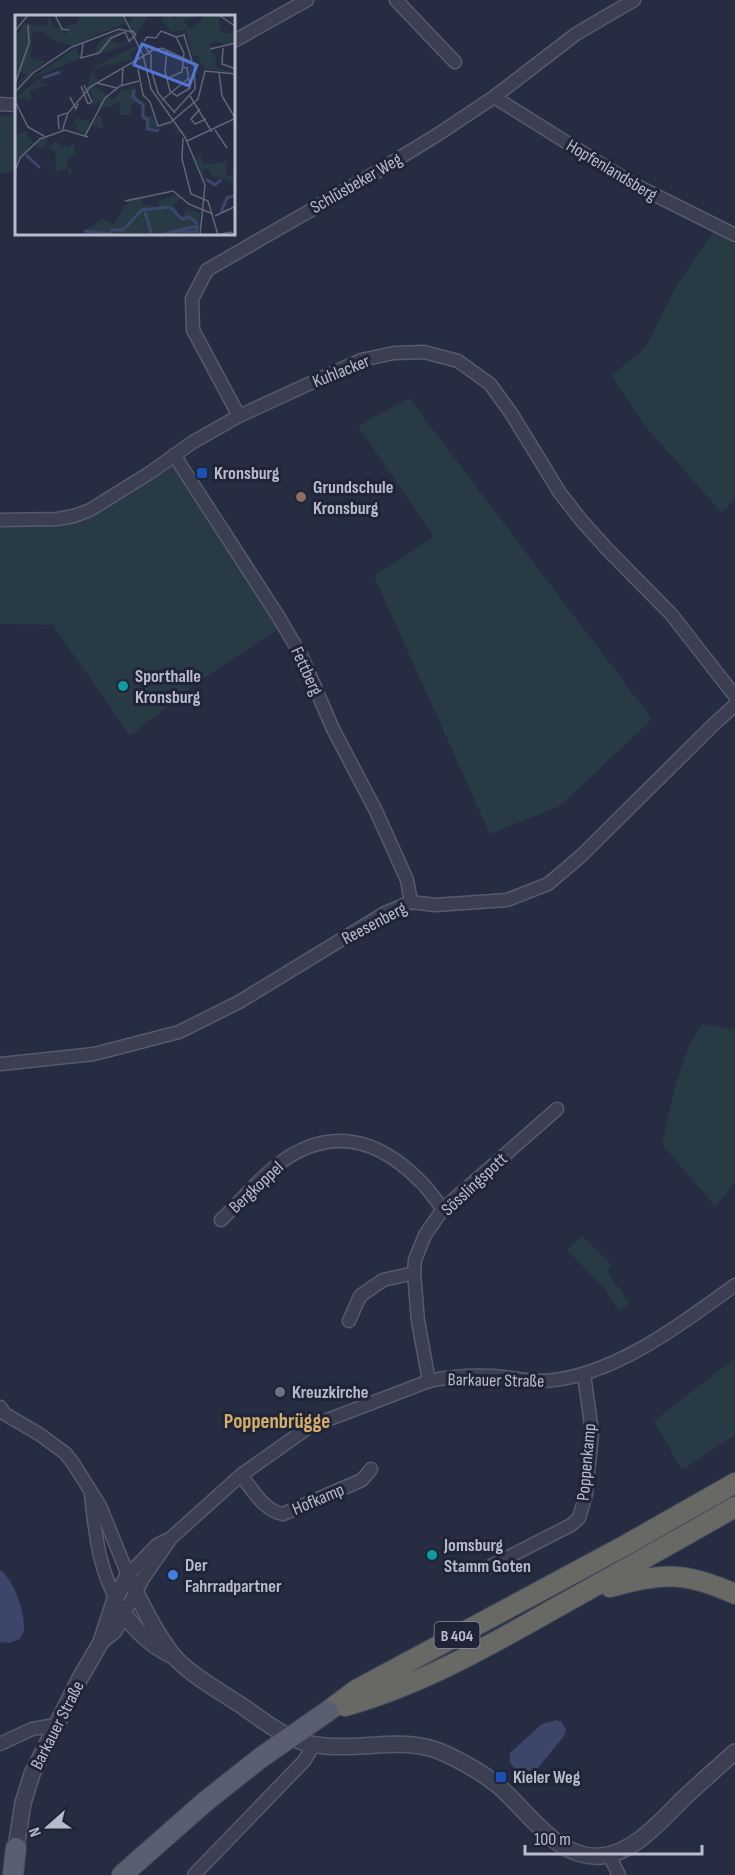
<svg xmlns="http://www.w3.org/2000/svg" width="735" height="1875" viewBox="0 0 735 1875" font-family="'Sofia Sans Condensed',sans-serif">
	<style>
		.green { fill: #283a43 }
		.water { fill: #3c466a }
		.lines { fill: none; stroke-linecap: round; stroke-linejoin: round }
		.minor-casing { stroke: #565a6c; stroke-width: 15 }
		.tertiary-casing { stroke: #565a6c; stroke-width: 18 }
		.primary-casing { stroke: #44485b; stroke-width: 22 }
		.trunk-casing { stroke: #424759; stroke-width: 22 }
		.minor { stroke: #3b3f51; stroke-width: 12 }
		.tertiary { stroke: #3b3f51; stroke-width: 15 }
		.primary { stroke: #595e71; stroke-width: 20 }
		.trunk { stroke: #686864; stroke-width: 20 }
		.primary-bridge-casing { stroke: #44485b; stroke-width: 22; stroke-linecap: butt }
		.primary-bridge { stroke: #595e71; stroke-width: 20 }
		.transit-dot { fill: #1a4fb4; stroke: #1f2437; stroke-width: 2 }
		.education-dot { fill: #8d6e63; stroke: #1f2437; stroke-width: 2 }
		.culture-dot { fill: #0f9aa8; stroke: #1f2437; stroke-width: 2 }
		.worship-dot { fill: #6b7280; stroke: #1f2437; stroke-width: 2 }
		.shop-dot { fill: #3f7fe0; stroke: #1f2437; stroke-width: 2 }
		.labels { text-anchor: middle; stroke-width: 6; stroke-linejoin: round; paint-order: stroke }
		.shield { fill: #1f2437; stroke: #8a8e9f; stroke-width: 1.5 }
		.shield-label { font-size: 16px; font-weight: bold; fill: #b8bbcb }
		.street-label { font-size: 18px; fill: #b8bbcb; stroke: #1f2437 }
		.poi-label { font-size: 18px; font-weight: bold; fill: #b8bbcb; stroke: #1f2437; text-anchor: start }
		.quarter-label { font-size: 21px; font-weight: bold; fill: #d6ae69; stroke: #1f2437 }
		.inset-river { fill: none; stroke: #3c466a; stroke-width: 3 }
		.inset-road { fill: none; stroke: #606679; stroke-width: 1.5 }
		.view { fill: #5374d3; fill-opacity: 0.15; stroke: #5374d3; stroke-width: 3 }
		.inset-edge { fill: none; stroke: #b8bbcb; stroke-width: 3 }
	</style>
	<rect width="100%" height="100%" fill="#262d42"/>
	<!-- green -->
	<g class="green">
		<path d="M11,114l5,1v55l-16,4v-57z"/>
		<path d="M713,233l22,11v257l-14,11 -76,-86 -33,-51 34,-28 30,-61z"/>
		<path d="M409,398l243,321 -92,87 -70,28 -116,-258 60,-39 -76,-111z"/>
		<path d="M172,464l107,165 -78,51 -71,56 -77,-111 -53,-1v-97l59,-3z"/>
		<path d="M702,1024l33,5v154l-20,23 -53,-62 12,-53 13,-41z"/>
		<path d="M582,1236l29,28 -4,7 22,32 -9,9 -16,-24 -37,-38z"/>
		<path d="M735,1358v77l-53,35 -28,-49z"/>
	</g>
	<!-- water -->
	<g class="water">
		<path d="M0,1570c13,8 24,40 24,56 1,4 -2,9 -4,13l-11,4 -9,-1z"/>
		<path d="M557,1720l5,2 4,8 -2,6 -36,44 -8,-4 -10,-14v-9l32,-29z"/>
	</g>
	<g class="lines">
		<defs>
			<g id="minor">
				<path d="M396,0l59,62"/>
				<path d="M234,41l73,-41"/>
				<path d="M494,97l139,87 102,51"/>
				<path d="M0,104l16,1"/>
				<path d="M239,416l-46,-86 -1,-31 15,-29 158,-91 72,-44 57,-38 82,-63 58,-34"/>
				<path d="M174,455l104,161 24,41 31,72 43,82 31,69 4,22"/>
				<path d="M0,520l57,-1 17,-3 16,-6 61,-38 42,-30 46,-26 122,-56 33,-7 30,-1 34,9 32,23 21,29 49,80 21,27 26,29 64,65 64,82"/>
				<path d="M0,1064l94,-10 85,-22 60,-30 146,-89 26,-11 24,3 72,-5 41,-16 33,-28 132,-131 22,-20"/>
				<path d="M221,1220c19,-18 36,-39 56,-55 51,-39 100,-28 143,16 9,8 15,19 23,28"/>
				<path d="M349,1321l11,-25 23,-16 31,-7"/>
				<path d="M429,1381l-11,-60 -4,-48 1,-13 10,-25 18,-26 114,-100"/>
				<path d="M0,1407l5,7 34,20 26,19 8,10 27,43 28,69 29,-30 14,-7 70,-63 68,-48 120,-46c21,-5 42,-6 64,-5 17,1 34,6 50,5 68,-3 139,-57 192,-96"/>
				<path d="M241,1475c11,14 23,36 42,39l79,-34 9,-11"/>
				<path d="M91,1495c5,42 7,72 28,110"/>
				<path d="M489,1567l82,-42 8,-7 7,-24 6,-62 -8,-58"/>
				<path d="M124,1614l20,-37 25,-36"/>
				<path d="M0,1744l32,-15 24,-4"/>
				<path d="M609,1855l10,20"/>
				<path d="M194,1875l110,-114 10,-16"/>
			</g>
			<g id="tertiary">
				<path d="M128,1575c12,27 26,56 44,79 16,20 51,39 73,54 13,9 27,20 41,27 12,7 26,10 39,11 42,4 81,-11 121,8 17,8 35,18 50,30 31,25 60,76 105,72 34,-3 61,-37 84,-59 16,-15 33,-30 50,-45"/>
				<path d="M104,1639l10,-8 10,-17c13,18 27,31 47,41"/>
				<path d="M16,1848l7,-45 9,-29 47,-94 22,-38 14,-43 13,-24"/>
			</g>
			<g id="primary">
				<path d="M13,1875l3,-27"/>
				<path d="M122,1875l84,-74 53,-42"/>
			</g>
			<g id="trunk">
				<path d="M610,1587c53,-14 74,-16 125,7"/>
				<path d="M345,1706c73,-20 142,-59 207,-96 61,-34 122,-68 183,-103"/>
				<path d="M328,1711l28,-21 268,-144 111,-63"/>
			</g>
		</defs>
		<!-- minor casing -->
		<use href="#minor" class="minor-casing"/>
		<!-- tertiary casing -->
		<use href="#tertiary" class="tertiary-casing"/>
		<!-- primary casing -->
		<use href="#primary" class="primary-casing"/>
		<!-- trunk casing -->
		<use href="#trunk" class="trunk-casing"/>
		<!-- minor -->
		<use href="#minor" class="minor"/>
		<!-- tertiary -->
		<use href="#tertiary" class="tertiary"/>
		<!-- primary -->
		<use href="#primary" class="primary"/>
		<!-- trunk -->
		<use href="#trunk" class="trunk"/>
		<defs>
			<path id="primary-bridge" d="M259,1759l69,-48"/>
		</defs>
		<!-- primary-bridge casing -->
		<use href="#primary-bridge" class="primary-bridge-casing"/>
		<!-- primary-bridge -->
		<use href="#primary-bridge" class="primary-bridge"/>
	</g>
	<!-- markers -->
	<g class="transit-dot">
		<rect x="196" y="467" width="12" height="12" rx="3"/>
		<rect x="495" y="1771" width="12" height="12" rx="3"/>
	</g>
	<circle class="education-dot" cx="301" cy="497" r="6"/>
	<g class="culture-dot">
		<circle cx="123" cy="686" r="6"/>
		<circle cx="432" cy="1555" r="6"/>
	</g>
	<circle class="worship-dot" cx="280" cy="1392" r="6"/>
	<circle class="shop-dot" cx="173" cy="1575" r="6"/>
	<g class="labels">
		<!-- shield labels -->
		<rect class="shield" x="434.5" y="1622" width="45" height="26" rx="4.5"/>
		<g class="shield-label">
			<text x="457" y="1641">B 404</text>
		</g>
		<!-- street labels -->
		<g class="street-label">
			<text transform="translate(612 170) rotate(31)" y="6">Hopfenlandsberg</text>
			<text transform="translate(356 183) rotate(-30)" y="6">Schlüsbeker Weg</text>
			<text transform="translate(341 371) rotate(-22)" y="6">Kuhlacker</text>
			<text transform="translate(307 671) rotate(65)" y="6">Fettberg</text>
			<text transform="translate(374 923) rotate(-28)" y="6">Reesenberg</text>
			<text transform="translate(474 1184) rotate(-43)" y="6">Sösslingspott</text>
			<text transform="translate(256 1187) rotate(-43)" y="6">Bergkoppel</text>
			<text transform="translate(496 1380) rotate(1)" y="6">Barkauer Straße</text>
			<text transform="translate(586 1462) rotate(-85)" y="6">Poppenkamp</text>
			<text transform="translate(318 1499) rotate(-23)" y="6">Hofkamp</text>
			<text transform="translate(57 1725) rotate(-63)" y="6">Barkauer Straße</text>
		</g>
		<!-- poi labels -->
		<g class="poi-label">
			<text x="214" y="479">Kronsburg</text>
			<text x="313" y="493">Grundschule<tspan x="313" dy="21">Kronsburg</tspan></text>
			<text x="135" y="682">Sporthalle<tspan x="135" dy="21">Kronsburg</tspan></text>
			<text x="292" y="1398">Kreuzkirche</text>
			<text x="444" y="1551">Jomsburg<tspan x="444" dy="21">Stamm Goten</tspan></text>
			<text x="185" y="1571">Der<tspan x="185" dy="21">Fahrradpartner</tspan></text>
			<text x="513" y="1783">Kieler Weg</text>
		</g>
		<!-- quarter labels -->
		<g class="quarter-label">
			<text x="277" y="1428">Poppenbrügge</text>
		</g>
	</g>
	<!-- overview -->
	<g transform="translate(15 15)">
		<rect width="220" height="220" fill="#262d42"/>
		<path d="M65,0h42l3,8 -53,23 -21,-7 -8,-7h-10l-3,26 16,3 -31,27 11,-13 -7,-4 -4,6v-46l3,3 6,-11 20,3 5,-3 -3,-4 5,-1v6l5,2 -3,1 10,3 2,5 4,-7 -4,-2 12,-2zM113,0h21l-12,19 -10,-11 7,-3zM148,0h9l2,5 5,-5h14l-9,6 5,8 13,-9 1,-5 16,1 1,17h15v8l-7,4 -13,-4 -5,3 1,8 5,4 -1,10 20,8 -32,-6 -4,-12h-7l-6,-26 -15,2 -9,-12zM111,14l-15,12 13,3 11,-6 -4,5 -34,12 -2,-7 9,-10zM63,31l-1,8 6,3 -54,23zM118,32h6l-9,8 3,4 -38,9 -2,7 5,5 -4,5 19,15 9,-10 13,-2 1,-6v16l12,6 -4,2 1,4 -1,6h8l6,12 12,-5 12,10 -4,1 -7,-10 -13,5 -4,-2 -5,3 -1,-10 -4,-2 -1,-4 1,-7 -7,-5 -7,5 2,10 -1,2v-4h-11v-13l-12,6 -9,-3 1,-4 -6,4 -3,-14 -6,4 8,-27zM27,61l-2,8 4,-1 2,2 -16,6 1,9 -16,-2zM83,101h3l2,12 -12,-3 -5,10 -9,-5 -1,-7 -4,6 4,-12 15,6zM0,115l2,5 10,-5v7l7,6 12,-5 1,4 -5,7 -11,-5 -13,16 -3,-1zM39,127l6,1 -1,4 8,-2v4l5,-6 2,3 2,10h-7l-3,8 7,9 -5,2v-7l-13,5 1,-21 -6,-4zM186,133l1,16 20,-1 5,-5 -1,19 9,-3v15l-5,-8 -17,-4 -5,-8 -5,1 3,13 -12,-26 4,3zM164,180l3,3 -9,6 9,15 4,-10 14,4 -1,22h-89l-26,-4 19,-12 11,6 10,-20h4l-1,-5 14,-3 3,9 5,-2 7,6 4,-3 -2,-6z" fill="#283a43"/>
		<path class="inset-river" d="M28,63l17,-6M119,75l-1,7 10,8v12l5,3 -1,9 12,2M11,140l14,13M191,164l9,6 6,-5M155,192l12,12 7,-2 9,7M130,197l7,23M206,197l6,-14 9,-3M69,216l25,3M95,220l2,-5h11l19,-20 27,-3M145,220l37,-9M157,220l6,-4 18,1 2,-6"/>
		<path class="inset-road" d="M40,0l7,14 7,1M108,0l20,40M204,0l17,12M0,16l13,-16M146,16l15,6 8,-2 8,26M110,17l4,9 7,-6 -4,-5M129,26l3,-4 9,1 5,-7M68,29l-2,14 18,-5 12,-15 14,-6M128,29l8,11v14l7,24 17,20M208,33l-1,16 14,5M195,34l26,-6M152,35l-2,21 5,20 7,5 13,-8 -3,-20 -5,-1M135,36l12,-3 32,15 1,26 -21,23M128,40l8,34 34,48M123,54l5,26 7,7 8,24 13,-4M204,57l3,24 13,22M153,63l14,-6 2,-19 -8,-16M82,68l20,5M0,69l14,-41 -1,-18M69,70l8,17 -4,2M107,70l1,-18M66,71l7,18M0,77l18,-19 39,-26 47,-18 12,3M175,81l22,36M55,82l6,12 2,-5M147,85l27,-22M0,86l13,26 16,9M185,94l-9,10 4,5 11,-5M156,107l27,-23 7,-28 31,3M44,114l-1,-13 9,-3M200,115l12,18M47,116l6,-18 22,-26 62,-36M70,121l20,-38 15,-12 19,-5M170,122l20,48 -5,50M168,123l-1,21 9,35 17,7 10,34M172,126l49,-23M0,156l5,-13 20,-19 25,-9 23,7M110,186l48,-10 16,13 24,10M200,201l21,-10M203,220l12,-3 5,3"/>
		<path class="view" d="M127,29l55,21 -8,21 -55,-21z"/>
		<rect width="220" height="220" class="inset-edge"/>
	</g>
	<!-- north arrow -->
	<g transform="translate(48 1827) rotate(249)" stroke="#1f2437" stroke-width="4.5" paint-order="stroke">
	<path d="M0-4.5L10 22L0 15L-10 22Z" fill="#b8bbcb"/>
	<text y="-9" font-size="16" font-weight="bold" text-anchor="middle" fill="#b8bbcb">N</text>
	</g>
	<!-- scale -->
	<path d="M525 1845v9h177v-9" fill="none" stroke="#b8bbcb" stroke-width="3"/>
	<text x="534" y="1845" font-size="18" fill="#b8bbcb" stroke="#1f2437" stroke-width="4.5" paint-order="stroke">100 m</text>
</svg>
